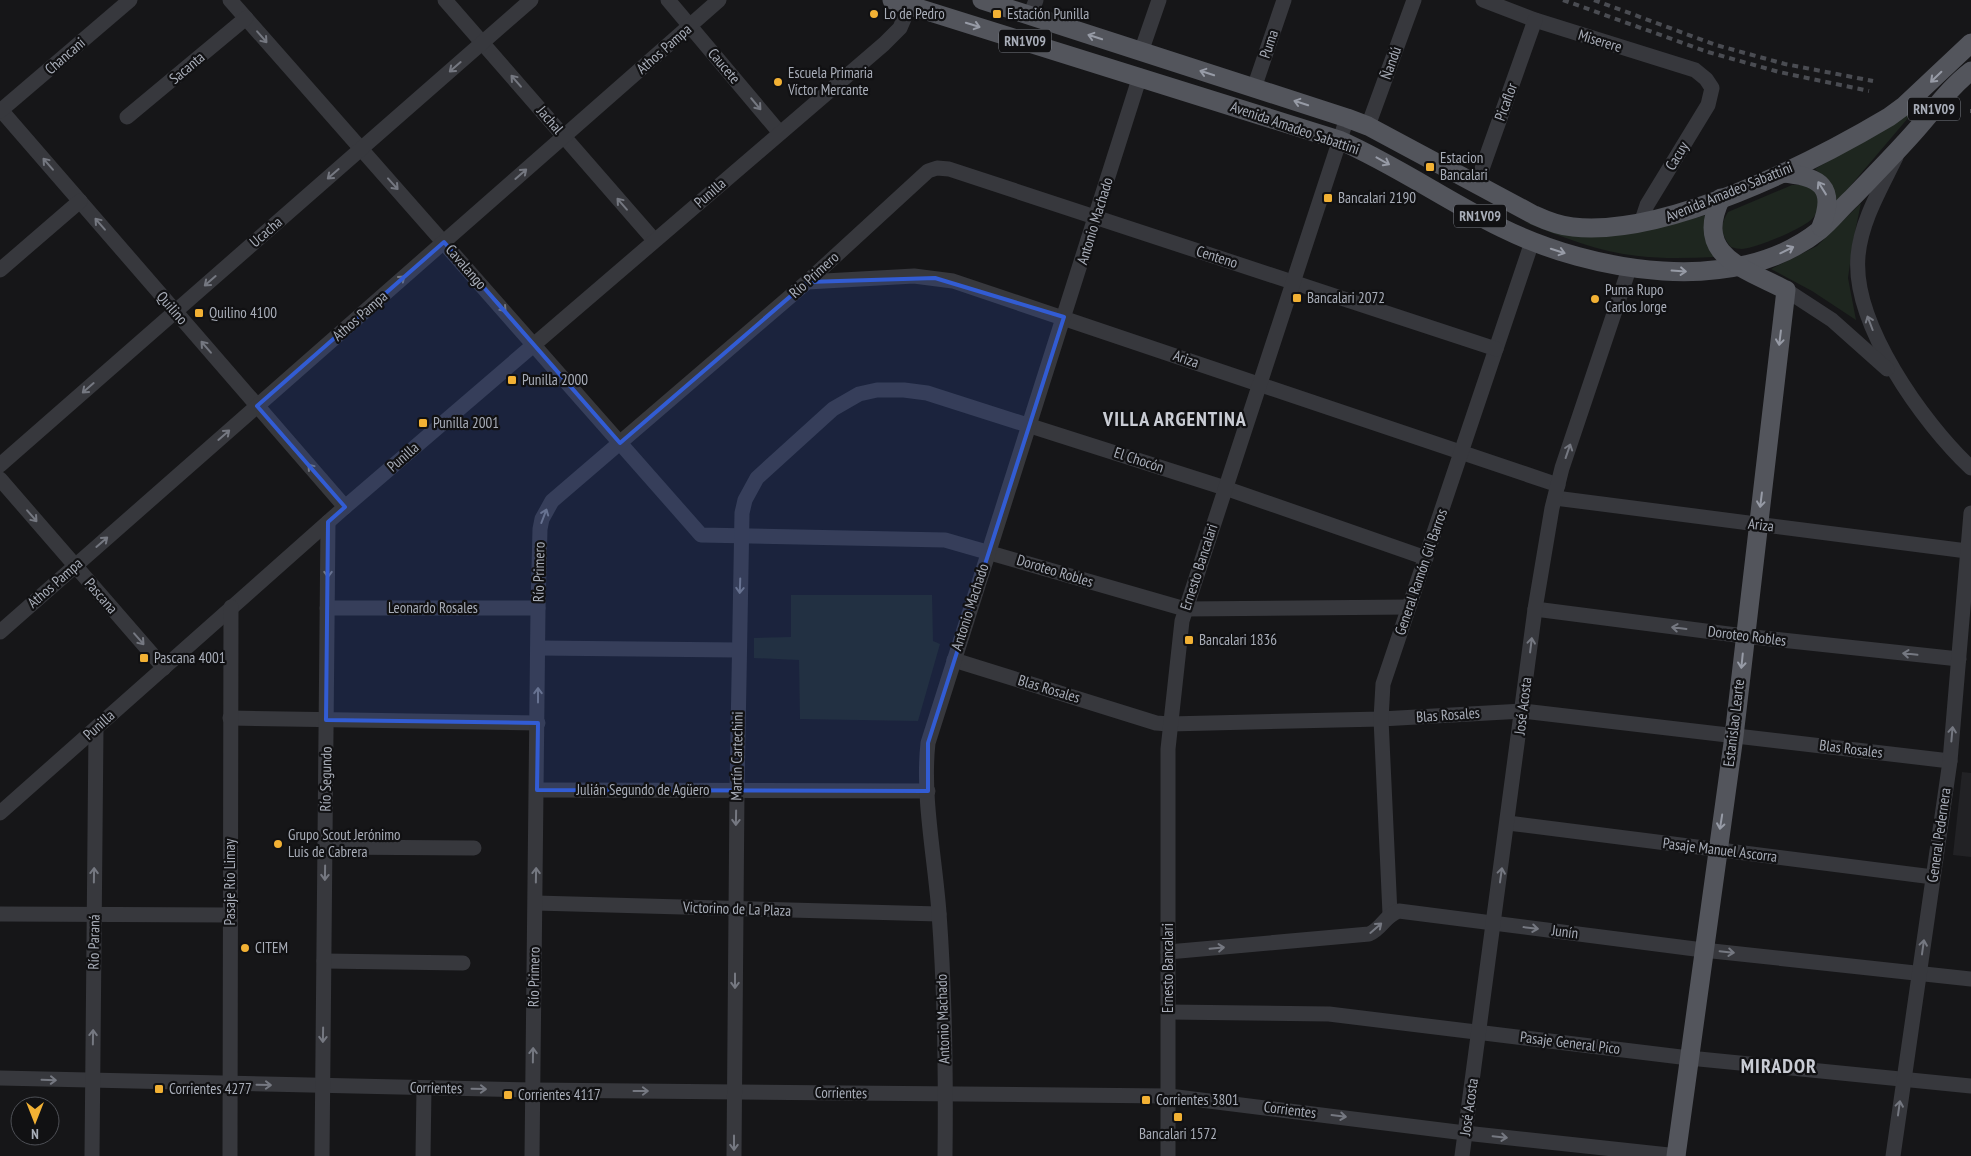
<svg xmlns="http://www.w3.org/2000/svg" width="1971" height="1156" viewBox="0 0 1971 1156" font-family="'PT Sans Narrow',sans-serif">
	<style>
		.built { fill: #222225 }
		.green { fill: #1e261f }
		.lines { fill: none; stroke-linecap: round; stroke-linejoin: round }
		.minor { stroke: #37383d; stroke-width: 15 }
		.major { stroke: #53555c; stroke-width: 19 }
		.rail { stroke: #4a4c52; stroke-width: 4; stroke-dasharray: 6 5; stroke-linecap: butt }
		.oneway { stroke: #979ba6 }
		.oneway2 { stroke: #757881 }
		.marked { fill: #325cd3; fill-opacity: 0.2; stroke: #325cd3; stroke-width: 4; stroke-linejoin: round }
		.poi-dot { fill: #f2b134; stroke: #111113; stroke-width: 2 }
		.labels { text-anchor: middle; stroke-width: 4.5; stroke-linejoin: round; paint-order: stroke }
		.shield { fill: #111113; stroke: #7b7e86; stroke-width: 1 }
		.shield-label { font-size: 14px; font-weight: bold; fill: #a8adb8 }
		.poi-label { font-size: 15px; fill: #a8adb8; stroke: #111113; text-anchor: start }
		.street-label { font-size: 15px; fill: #a8adb8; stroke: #111113 }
		.district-label { font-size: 20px; font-weight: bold; letter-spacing: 1px; fill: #c9ccd4; stroke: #111113 }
	</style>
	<rect width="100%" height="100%" fill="#161618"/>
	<!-- built -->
	<path class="built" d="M1962,772l9,1v84l-18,-2z"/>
	<!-- green -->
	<g class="green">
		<path d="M1914,111l-79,93 -6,-22 -14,-13z"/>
		<path d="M1792,185c7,0 16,-1 22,4 10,8 5,24 -3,31 -12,10 -54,28 -69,29 -3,0 -8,-1 -11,-2 -10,-12 -12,-21 -3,-35z"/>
		<path d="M1861,203l-8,39 -5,36 8,42 -44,-29 -41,-22 46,-23z"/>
		<path d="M1706,215c-5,16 0,28 9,42 -26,1 -51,2 -77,-1 -40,-4 -78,-20 -114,-34 23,6 47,13 72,14 37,0 74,-11 110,-21z"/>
		<path d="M791,595h141l1,46 7,3 -22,77 -118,-2 -1,-59 -45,-2v-20l37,-1z"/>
	</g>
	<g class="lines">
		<!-- minor -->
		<g class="minor">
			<path d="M230,0l471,535 244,5 240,69 224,-2"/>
			<path d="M445,0l209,240"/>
			<path d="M668,0l112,133"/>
			<path d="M1483,0l52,20 160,50 11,9 6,9 -4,17 -61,100 -6,18"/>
			<path d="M1030,16l6,-16"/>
			<path d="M1141,52l18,-52"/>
			<path d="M1254,88l30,-88"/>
			<path d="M0,109l345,398"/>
			<path d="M0,111l130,-111"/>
			<path d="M127,117l119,-99"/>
			<path d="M1368,126l46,-126"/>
			<path d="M1896,157c-15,31 -35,64 -38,99 -6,68 65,167 113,212"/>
			<path d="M1477,183l58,-163"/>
			<path d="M0,270l80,-69"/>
			<path d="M807,282l107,-6 39,5 605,204"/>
			<path d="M1786,290l46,30 55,49"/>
			<path d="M0,465l531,-465"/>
			<path d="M0,479l164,189"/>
			<path d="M1555,498l412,53"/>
			<path d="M327,608h211"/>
			<path d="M1535,609l209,27 215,23"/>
			<path d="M0,632l719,-632"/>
			<path d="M538,648l200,2"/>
			<path d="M954,660l202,63 13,1 212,-5 142,-8 427,50"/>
			<path d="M230,718l308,5"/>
			<path d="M537,790l391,1"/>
			<path d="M0,813l345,-306 539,-463 16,-16 12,-28"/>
			<path d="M1508,823l425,54"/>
			<path d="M325,847l149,1"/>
			<path d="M536,903l403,11"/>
			<path d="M0,914l230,1"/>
			<path d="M1390,914l-9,-195 2,-35 149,-442"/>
			<path d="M1168,952l201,-18c13,-5 16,-19 30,-23l304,39 268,29"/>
			<path d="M324,961l139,2"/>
			<path d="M1168,1012l161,2 360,44 282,28"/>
			<path d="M0,1078l533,12 636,6 296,37 213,23"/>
			<path d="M92,1156l4,-428"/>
			<path d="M230,1156l1,-549"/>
			<path d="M322,1156l6,-634"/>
			<path d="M423,1156l1,-68"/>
			<path d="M532,1156l6,-548 2,-79 2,-10 10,-18 255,-219 121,-111 9,-3 12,1 547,180"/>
			<path d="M734,1156l3,-366 5,-277 3,-13 12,-22 76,-69 26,-15 18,-4h27l23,3 298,95 201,70"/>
			<path d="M945,1156c1,-81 0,-162 -6,-243 -4,-55 -17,-116 -11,-170l212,-667"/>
			<path d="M1168,1156v-407l14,-128 165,-503"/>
			<path d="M1462,1156l73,-547 17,-101 10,-40 68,-202"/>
			<path d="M1893,1156l57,-395 21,-248"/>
		</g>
		<!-- major -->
		<g class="major">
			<path d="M892,0l447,140c57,25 108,61 163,88 89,44 234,70 318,2 11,-9 21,-22 32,-32 22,-23 44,-45 65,-69 17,-19 33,-42 54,-58"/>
			<path d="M982,0l365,118 21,8 166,89c13,6 25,11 39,12 92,10 237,-63 316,-110l15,-11 67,-63"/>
			<path d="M1782,173c38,3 55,14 39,54"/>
			<path d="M1676,1156l58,-420 52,-446c-42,-22 -93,-34 -65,-92"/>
		</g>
		<!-- rail -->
		<g class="rail">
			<path d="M1563,0l145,52 71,20 90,19"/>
			<path d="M1594,0l122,45 69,19 88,17"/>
			<path d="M1970,111h1"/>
		</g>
	</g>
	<!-- one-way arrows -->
	<defs><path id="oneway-shaft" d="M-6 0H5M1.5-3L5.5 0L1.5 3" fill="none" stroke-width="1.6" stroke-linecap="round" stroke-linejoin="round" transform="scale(1.25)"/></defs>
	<g class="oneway">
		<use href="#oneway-shaft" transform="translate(973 25) rotate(17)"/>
		<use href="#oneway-shaft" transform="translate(1095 37) rotate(-162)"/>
		<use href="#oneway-shaft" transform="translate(1207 73) rotate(-162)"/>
		<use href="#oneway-shaft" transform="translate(1936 77) rotate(136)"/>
		<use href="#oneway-shaft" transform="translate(1301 103) rotate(-162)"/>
		<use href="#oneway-shaft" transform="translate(1383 161) rotate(29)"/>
		<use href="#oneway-shaft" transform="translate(1822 188) rotate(-122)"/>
		<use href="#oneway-shaft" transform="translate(1787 250) rotate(-26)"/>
		<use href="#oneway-shaft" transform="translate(1558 251) rotate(18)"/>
		<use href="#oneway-shaft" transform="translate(1679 271) rotate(4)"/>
		<use href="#oneway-shaft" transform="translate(1780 338) rotate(97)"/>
		<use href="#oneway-shaft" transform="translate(1761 500) rotate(97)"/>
		<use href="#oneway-shaft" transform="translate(1742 661) rotate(96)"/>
		<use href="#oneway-shaft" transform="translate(1721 822) rotate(99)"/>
	</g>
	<g class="oneway2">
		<use href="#oneway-shaft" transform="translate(262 37) rotate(49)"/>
		<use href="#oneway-shaft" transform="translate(455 67) rotate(139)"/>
		<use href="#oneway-shaft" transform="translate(516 81) rotate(-131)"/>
		<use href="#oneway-shaft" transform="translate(756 104) rotate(50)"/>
		<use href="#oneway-shaft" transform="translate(48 164) rotate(-131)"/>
		<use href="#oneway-shaft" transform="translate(333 174) rotate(139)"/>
		<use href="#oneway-shaft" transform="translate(521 174) rotate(-41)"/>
		<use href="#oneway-shaft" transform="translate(393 184) rotate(48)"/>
		<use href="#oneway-shaft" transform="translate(622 204) rotate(-131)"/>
		<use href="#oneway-shaft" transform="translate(100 224) rotate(-131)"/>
		<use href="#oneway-shaft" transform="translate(210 281) rotate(139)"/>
		<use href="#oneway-shaft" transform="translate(399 281) rotate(-41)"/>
		<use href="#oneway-shaft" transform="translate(501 306) rotate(49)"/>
		<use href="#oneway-shaft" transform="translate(1870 323) rotate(-111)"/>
		<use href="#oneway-shaft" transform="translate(206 347) rotate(-131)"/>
		<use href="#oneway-shaft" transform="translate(88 388) rotate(139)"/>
		<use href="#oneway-shaft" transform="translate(224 435) rotate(-41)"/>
		<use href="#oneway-shaft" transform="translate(1568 451) rotate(-71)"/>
		<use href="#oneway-shaft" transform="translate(313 470) rotate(-131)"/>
		<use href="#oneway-shaft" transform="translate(32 516) rotate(49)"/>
		<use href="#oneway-shaft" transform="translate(544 516) rotate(-69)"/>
		<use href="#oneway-shaft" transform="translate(102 542) rotate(-41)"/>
		<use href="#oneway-shaft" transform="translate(328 570) rotate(90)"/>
		<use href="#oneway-shaft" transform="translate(740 586) rotate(92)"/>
		<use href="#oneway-shaft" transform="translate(1679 628) rotate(-173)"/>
		<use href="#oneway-shaft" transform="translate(139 639) rotate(49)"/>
		<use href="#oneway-shaft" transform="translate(1531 645) rotate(-83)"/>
		<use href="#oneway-shaft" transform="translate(1910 654) rotate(-174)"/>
		<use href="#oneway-shaft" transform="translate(538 695) rotate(-90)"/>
		<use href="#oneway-shaft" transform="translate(1952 734) rotate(-85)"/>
		<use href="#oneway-shaft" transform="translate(736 818) rotate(91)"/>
		<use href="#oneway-shaft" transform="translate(325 873) rotate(91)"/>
		<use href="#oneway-shaft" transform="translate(94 875) rotate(-89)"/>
		<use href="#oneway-shaft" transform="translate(536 875) rotate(-89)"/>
		<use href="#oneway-shaft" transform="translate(1501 875) rotate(-82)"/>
		<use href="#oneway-shaft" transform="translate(1376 928) rotate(-41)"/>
		<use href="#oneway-shaft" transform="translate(1531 928) rotate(7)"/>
		<use href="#oneway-shaft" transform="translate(1923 947) rotate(-82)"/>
		<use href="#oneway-shaft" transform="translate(1217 948) rotate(-5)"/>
		<use href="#oneway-shaft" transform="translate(1727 952) rotate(6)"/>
		<use href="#oneway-shaft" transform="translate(735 981) rotate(90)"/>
		<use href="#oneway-shaft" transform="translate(323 1035) rotate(91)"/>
		<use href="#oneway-shaft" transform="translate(93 1037) rotate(-89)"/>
		<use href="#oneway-shaft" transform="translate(533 1055) rotate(-89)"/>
		<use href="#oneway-shaft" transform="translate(49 1080) rotate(2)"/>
		<use href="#oneway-shaft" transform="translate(264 1085) rotate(1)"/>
		<use href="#oneway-shaft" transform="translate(479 1089) rotate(1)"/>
		<use href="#oneway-shaft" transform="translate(641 1091)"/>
		<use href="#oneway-shaft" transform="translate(1899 1108) rotate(-82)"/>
		<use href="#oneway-shaft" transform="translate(1339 1116) rotate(7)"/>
		<use href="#oneway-shaft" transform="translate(1500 1137) rotate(6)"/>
		<use href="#oneway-shaft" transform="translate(734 1143) rotate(90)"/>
	</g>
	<!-- marked area -->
	<path class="marked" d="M444,242l176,201 187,-161 128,-4 129,39 -136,426v48l-391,-1 1,-67 -212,-3 2,-198 17,-15 -88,-101z"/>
	<!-- markers -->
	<g class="poi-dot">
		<circle cx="874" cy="14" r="5"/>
		<rect x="992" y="9" width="10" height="10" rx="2.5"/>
		<circle cx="778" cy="82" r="5"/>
		<rect x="1425" y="162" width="10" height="10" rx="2.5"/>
		<rect x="1323" y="193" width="10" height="10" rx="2.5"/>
		<rect x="1292" y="293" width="10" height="10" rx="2.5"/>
		<circle cx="1595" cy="299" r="5"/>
		<rect x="194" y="308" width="10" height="10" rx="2.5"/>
		<rect x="507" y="375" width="10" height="10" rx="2.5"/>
		<rect x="418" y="418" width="10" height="10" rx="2.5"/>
		<rect x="1184" y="635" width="10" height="10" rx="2.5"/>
		<rect x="139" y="653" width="10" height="10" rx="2.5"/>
		<circle cx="278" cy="844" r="5"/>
		<circle cx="245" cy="948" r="5"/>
		<rect x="154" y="1084" width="10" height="10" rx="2.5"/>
		<rect x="503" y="1090" width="10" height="10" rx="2.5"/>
		<rect x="1141" y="1095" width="10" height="10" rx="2.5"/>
		<rect x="1173" y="1112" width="10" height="10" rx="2.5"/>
	</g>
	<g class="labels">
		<!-- shield labels -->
		<g class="shield">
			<rect x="999" y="29.5" width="52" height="23" rx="4"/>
			<rect x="1908" y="97.5" width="52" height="23" rx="4"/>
			<rect x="1454" y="204.5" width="52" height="23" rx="4"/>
		</g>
		<g class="shield-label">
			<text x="1025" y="46">RN1V09</text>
			<text x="1934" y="114">RN1V09</text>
			<text x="1480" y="221">RN1V09</text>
		</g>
		<!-- poi labels -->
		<g class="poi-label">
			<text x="884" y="19">Lo de Pedro</text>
			<text x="1007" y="19">Estación Punilla</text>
			<text x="788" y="78">Escuela Primaria<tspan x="788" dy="17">Víctor Mercante</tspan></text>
			<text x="1440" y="163">Estacion<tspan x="1440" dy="17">Bancalari</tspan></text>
			<text x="1338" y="203">Bancalari 2190</text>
			<text x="1605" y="295">Puma Rupo<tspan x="1605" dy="17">Carlos Jorge</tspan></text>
			<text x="1307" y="303">Bancalari 2072</text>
			<text x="209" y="318">Quilino 4100</text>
			<text x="522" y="385">Punilla 2000</text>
			<text x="433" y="428">Punilla 2001</text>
			<text x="1199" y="645">Bancalari 1836</text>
			<text x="154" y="663">Pascana 4001</text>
			<text x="288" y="840">Grupo Scout Jerónimo<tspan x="288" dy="17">Luis de Cabrera</tspan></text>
			<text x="255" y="953">CITEM</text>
			<text x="169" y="1094">Corrientes 4277</text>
			<text x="518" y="1100">Corrientes 4117</text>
			<text x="1156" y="1105">Corrientes 3801</text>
			<text x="1178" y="1139" text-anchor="middle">Bancalari 1572</text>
		</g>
		<!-- street labels -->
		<g class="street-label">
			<text transform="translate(1600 41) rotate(17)" y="5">Miserere</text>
			<text transform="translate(1269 44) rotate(-71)" y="5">Puma</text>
			<text transform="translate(664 49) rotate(-41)" y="5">Athos Pampa</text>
			<text transform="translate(65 56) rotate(-41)" y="5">Chancani</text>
			<text transform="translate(1391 63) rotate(-70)" y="5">Ñandú</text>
			<text transform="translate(724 66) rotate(50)" y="5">Caucete</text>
			<text transform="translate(187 68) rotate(-40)" y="5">Sacanta</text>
			<text transform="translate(1506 102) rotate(-70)" y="5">Picaflor</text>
			<text transform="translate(550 120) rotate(49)" y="5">Jachal</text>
			<text transform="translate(1295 128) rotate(19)" y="5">Avenida Amadeo Sabattini</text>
			<text transform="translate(1677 156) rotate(-59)" y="5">Cacuy</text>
			<text transform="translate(1729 192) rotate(-22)" y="5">Avenida Amadeo Sabattini</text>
			<text transform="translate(710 193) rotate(-41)" y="5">Punilla</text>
			<text transform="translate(1095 221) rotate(-73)" y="5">Antonio Machado</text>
			<text transform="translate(266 232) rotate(-41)" y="5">Ucacha</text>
			<text transform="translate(1217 257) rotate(18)" y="5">Centeno</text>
			<text transform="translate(466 267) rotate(49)" y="5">Cavalango</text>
			<text transform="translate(814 275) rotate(-42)" y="5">Río Primero</text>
			<text transform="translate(172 308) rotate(49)" y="5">Quilino</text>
			<text transform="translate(360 316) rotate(-41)" y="5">Athos Pampa</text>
			<text transform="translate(1186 359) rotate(19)" y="5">Ariza</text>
			<text transform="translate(403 457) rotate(-41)" y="5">Punilla</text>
			<text transform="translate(1139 460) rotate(18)" y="5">El Chocón</text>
			<text transform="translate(1761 525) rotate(7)" y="5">Ariza</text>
			<text transform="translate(1199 567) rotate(-72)" y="5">Ernesto Bancalari</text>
			<text transform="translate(1055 571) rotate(17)" y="5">Doroteo Robles</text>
			<text transform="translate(539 572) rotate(-89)" y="5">Río Primero</text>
			<text transform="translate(1421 572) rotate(-71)" y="5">General Ramón Gil Barros</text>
			<text transform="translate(55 583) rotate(-41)" y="5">Athos Pampa</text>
			<text transform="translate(101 596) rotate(49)" y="5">Pascana</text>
			<text transform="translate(970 607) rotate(-72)" y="5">Antonio Machado</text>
			<text x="433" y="613">Leonardo Rosales</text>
			<text transform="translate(1747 636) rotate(7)" y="5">Doroteo Robles</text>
			<text transform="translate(1049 689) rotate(17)" y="5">Blas Rosales</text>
			<text transform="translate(1523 706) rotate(-83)" y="5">José Acosta</text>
			<text transform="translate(1448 715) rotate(-4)" y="5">Blas Rosales</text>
			<text transform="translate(1734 723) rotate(-83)" y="5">Estanislao Learte</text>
			<text transform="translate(99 725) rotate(-42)" y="5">Punilla</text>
			<text transform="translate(1851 749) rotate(7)" y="5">Blas Rosales</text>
			<text transform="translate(737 756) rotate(-89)" y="5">Martín Cartechini</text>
			<text transform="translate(326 779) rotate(-89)" y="5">Río Segundo</text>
			<text x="643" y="795">Julián Segundo de Agüero</text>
			<text transform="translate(1939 835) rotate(-82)" y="5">General Pedernera</text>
			<text transform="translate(1720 850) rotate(7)" y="5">Pasaje Manuel Ascorra</text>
			<text transform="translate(230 882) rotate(-90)" y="5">Pasaje Río Limay</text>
			<text transform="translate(737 909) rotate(2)" y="5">Victorino de La Plaza</text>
			<text transform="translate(1565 932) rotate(7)" y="5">Junín</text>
			<text transform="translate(94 942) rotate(-89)" y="5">Río Paraná</text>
			<text transform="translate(1168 968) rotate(-90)" y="5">Ernesto Bancalari</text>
			<text transform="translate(534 977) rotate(-89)" y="5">Río Primero</text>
			<text transform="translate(943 1019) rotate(-92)" y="5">Antonio Machado</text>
			<text transform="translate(1570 1043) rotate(7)" y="5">Pasaje General Pico</text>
			<text transform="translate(436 1088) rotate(1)" y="5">Corrientes</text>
			<text transform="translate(841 1093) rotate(1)" y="5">Corrientes</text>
			<text transform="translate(1469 1107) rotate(-82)" y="5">José Acosta</text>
			<text transform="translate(1290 1110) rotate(7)" y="5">Corrientes</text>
		</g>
		<!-- district labels -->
		<g class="district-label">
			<text x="1175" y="426">VILLA ARGENTINA</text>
			<text x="1779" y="1073">MIRADOR</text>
		</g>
	</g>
	<!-- north arrow -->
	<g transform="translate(35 1121) rotate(180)"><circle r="24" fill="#111113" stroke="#4d4f55"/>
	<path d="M0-4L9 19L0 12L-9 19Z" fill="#f2b134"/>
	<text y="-8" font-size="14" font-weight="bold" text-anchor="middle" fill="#a8adb8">N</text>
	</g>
</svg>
